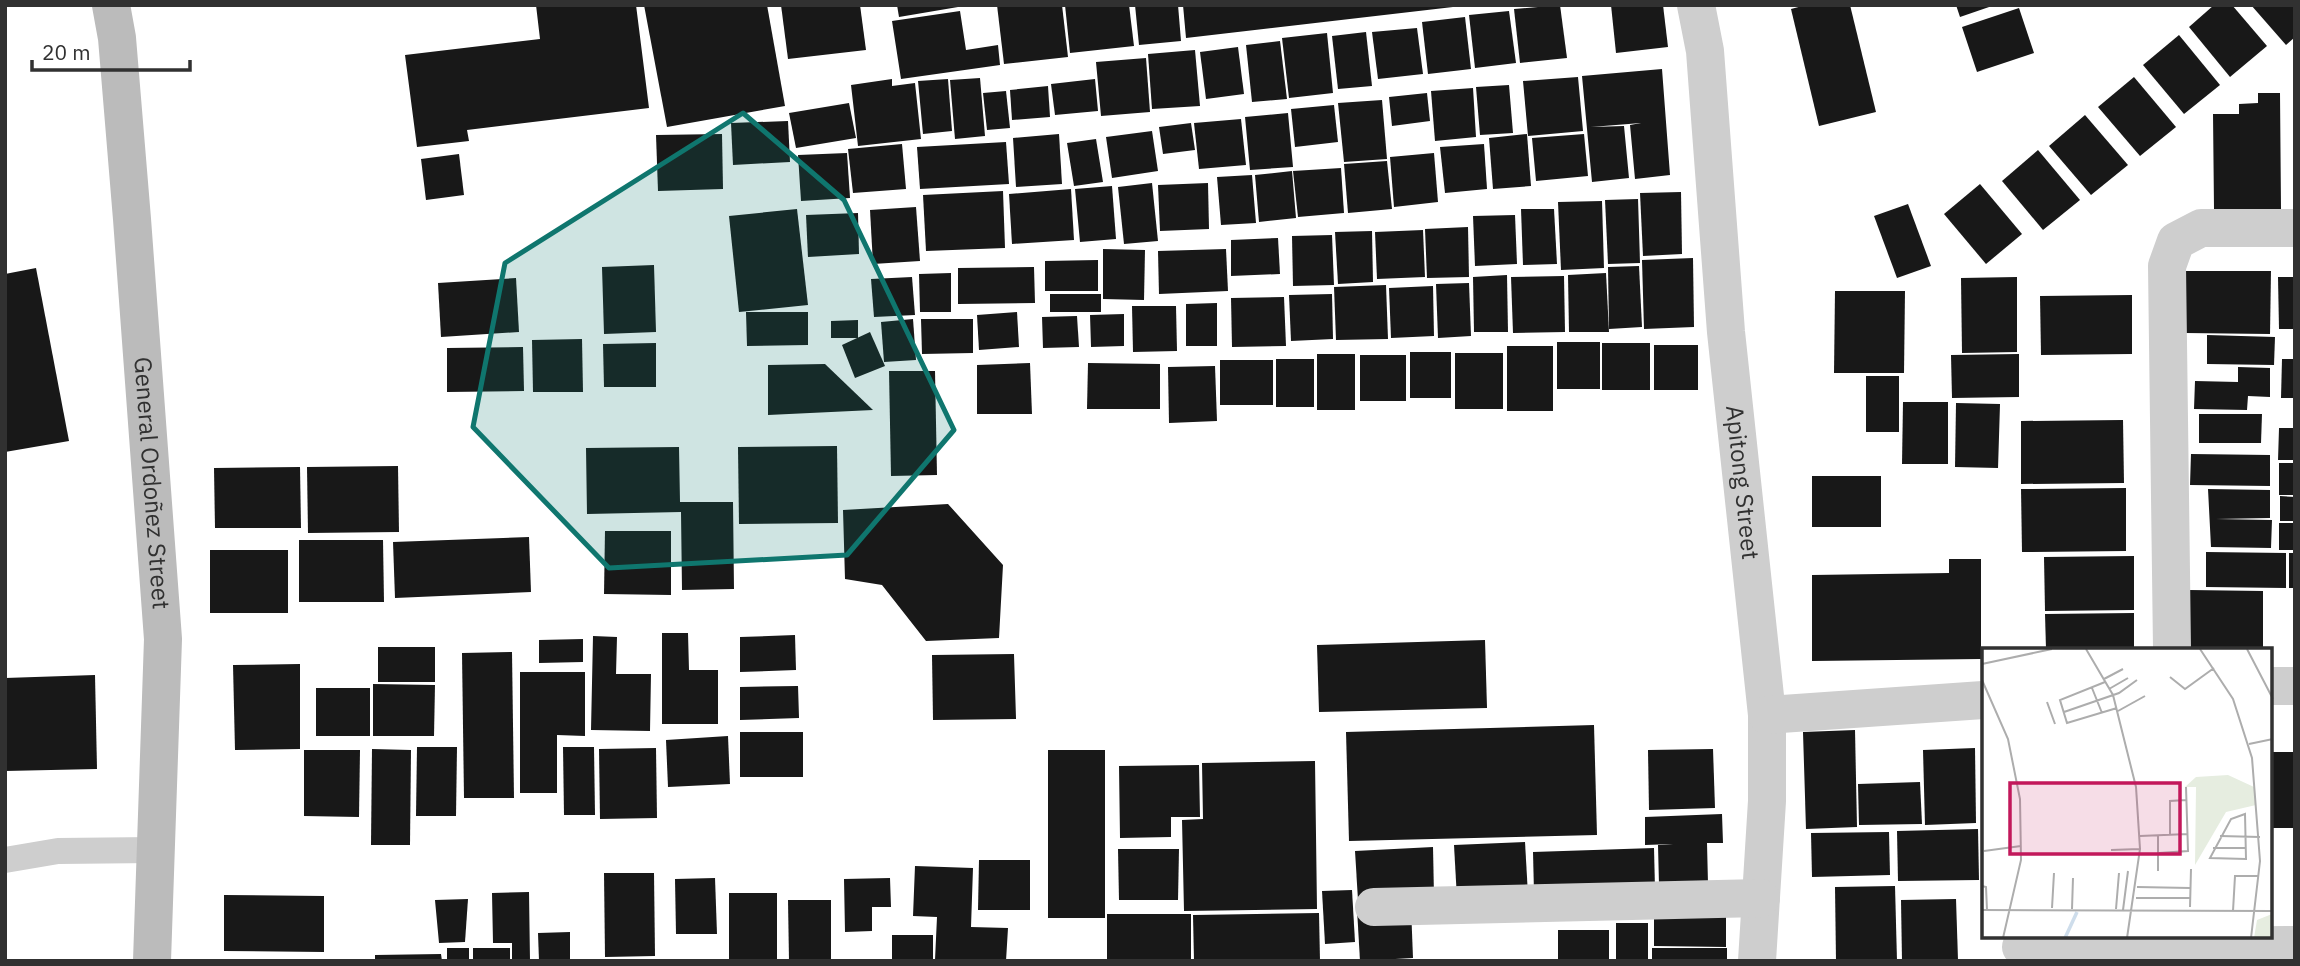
<svg xmlns="http://www.w3.org/2000/svg" width="2300" height="966" viewBox="0 0 2300 966" font-family="'IBM Plex Sans',sans-serif">
	<style>
		.building { fill: #181818 }
		.lines { fill: none; stroke-linecap: round; stroke-linejoin: round }
		.lane { stroke: #cecece; stroke-width: 26 }
		.street { stroke: #cecece; stroke-width: 38 }
		.secondary { stroke: #bbb; stroke-width: 38 }
		.marked { fill: #0f766e; fill-opacity: 0.2; stroke: #0f766e; stroke-width: 5; stroke-linejoin: round }
		.labels { text-anchor: middle; stroke-width: 7; stroke-linejoin: round; paint-order: stroke }
		.street-label { font-size: 24px; fill: #313131; stroke: #fff }
		.inset-river { fill: none; stroke: #ceddeb; stroke-width: 3.5 }
		.inset-road { fill: none; stroke: #adadad; stroke-width: 2 }
		.view { fill: #c2185b; fill-opacity: 0.15; stroke: #c2185b; stroke-width: 3.5 }
		.inset-edge { fill: none; stroke: #313131; stroke-width: 3.5 }
	</style>
	<rect width="100%" height="100%" fill="#fff"/>
	<!-- building -->
	<g class="building">
		<path d="M536,5h100l13,103 -182,22 2,11 -52,6 -12,-92 135,-16z"/>
		<path d="M644,5h123l18,101 -118,21z"/>
		<path d="M781,5h79l6,45 -78,9z"/>
		<path d="M897,5h61v2l-59,10z"/>
		<path d="M997,5h65l6,52 -64,7z"/>
		<path d="M1065,5h64l5,41 -64,7z"/>
		<path d="M1135,5h43l3,36 -42,4z"/>
		<path d="M1183,5h270v2l-267,31z"/>
		<path d="M1560,5l7,53 -47,5 -6,-54z"/>
		<path d="M1611,5h52l5,42 -52,6z"/>
		<path d="M1806,5h44l26,107 -57,14 -28,-117z"/>
		<path d="M1956,5h36v1l-32,11z"/>
		<path d="M2214,5h18l35,41 -37,31 -41,-50z"/>
		<path d="M2251,5h44v32l-9,8z"/>
		<path d="M2019,8l15,45 -57,19 -15,-45z"/>
		<path d="M960,11l6,39 32,-5 2,20 -99,14 -9,-58z"/>
		<path d="M1509,11l7,52 -41,5 -6,-53z"/>
		<path d="M1465,17l6,52 -43,5 -6,-52z"/>
		<path d="M1417,28l6,46 -45,5 -6,-47z"/>
		<path d="M1366,32l6,54 -34,3 -6,-53z"/>
		<path d="M1327,33l6,60 -44,5 -7,-60z"/>
		<path d="M2179,35l41,50 -36,29 -41,-49z"/>
		<path d="M1280,41l7,58 -35,3 -6,-57z"/>
		<path d="M1238,47l6,47 -38,5 -6,-47z"/>
		<path d="M1195,50l5,56 -48,3 -4,-55z"/>
		<path d="M1146,58l4,54 -49,4 -5,-54z"/>
		<path d="M1662,69l8,106 -35,4 -5,-54 11,-2 -50,4 33,-1 5,52 -37,4 -10,-106z"/>
		<path d="M1578,77l5,54 -55,5 -5,-55z"/>
		<path d="M2134,77l42,50 -36,29 -42,-49z"/>
		<path d="M980,78l5,58 -30,3 -5,-59z"/>
		<path d="M892,79v7l23,-3 6,56 -63,7 -7,-61z"/>
		<path d="M948,79l4,52 -29,3 -5,-53z"/>
		<path d="M1095,79l3,32 -43,4 -4,-31z"/>
		<path d="M1509,85l4,48 -33,2 -4,-48z"/>
		<path d="M1048,86l2,31 -38,3 -2,-30z"/>
		<path d="M1473,88l3,49 -41,4 -4,-50z"/>
		<path d="M1006,91l4,37 -23,2 -4,-37z"/>
		<path d="M1427,93l3,28 -38,5 -3,-29z"/>
		<path d="M2258,93h22l1,116h-67l-1,-95h26v-10l19,-1z"/>
		<path d="M1382,100l5,59 -43,3 -6,-59z"/>
		<path d="M849,103l7,35 -60,10 -7,-35z"/>
		<path d="M1334,105l4,37 -43,5 -4,-38z"/>
		<path d="M1288,113l5,54 -43,3 -5,-53z"/>
		<path d="M2085,115l43,50 -37,30 -42,-49z"/>
		<path d="M1241,119l5,46 -47,4 -5,-46z"/>
		<path d="M788,121l2,41 -57,3 -2,-42z"/>
		<path d="M1191,123l4,27 -32,4 -4,-27z"/>
		<path d="M1152,131l6,40 -46,7 -6,-41z"/>
		<path d="M722,134l1,55 -65,2 -2,-56z"/>
		<path d="M1059,134l3,50 -46,3 -3,-49z"/>
		<path d="M1527,134l4,52 -38,3 -4,-51z"/>
		<path d="M1584,134l4,42 -52,5 -4,-43z"/>
		<path d="M1096,139l7,43 -29,4 -7,-43z"/>
		<path d="M1006,142l3,42 -89,5 -3,-42z"/>
		<path d="M902,144l4,45 -53,4 -5,-44z"/>
		<path d="M1484,144l3,45 -42,4 -5,-46z"/>
		<path d="M2038,150l42,50 -37,30 -41,-49z"/>
		<path d="M847,153l3,45 -49,3 -3,-46z"/>
		<path d="M1434,153l4,49 -44,5 -4,-50z"/>
		<path d="M459,154l5,41 -38,5 -5,-41z"/>
		<path d="M1387,161l5,48 -44,4 -4,-49z"/>
		<path d="M1341,168l3,45 -46,4 -5,-46z"/>
		<path d="M1292,171l4,47 -37,4 -4,-47z"/>
		<path d="M1252,175l4,48 -35,2 -4,-48z"/>
		<path d="M1152,183l6,58 -34,3 -6,-57z"/>
		<path d="M1208,183l1,46 -49,2 -2,-46z"/>
		<path d="M1980,184l42,50 -36,30 -42,-50z"/>
		<path d="M1112,186l4,53 -36,3 -5,-53z"/>
		<path d="M1071,189l3,51 -62,4 -3,-50z"/>
		<path d="M1003,191l2,57 -79,3 -3,-56z"/>
		<path d="M1681,192l1,62 -39,2 -3,-63z"/>
		<path d="M1638,199l2,64 -32,1 -3,-64z"/>
		<path d="M1602,201l2,67 -43,2 -3,-68z"/>
		<path d="M1908,204l23,62 -34,12 -23,-62z"/>
		<path d="M916,207l4,54 -47,3 -3,-54z"/>
		<path d="M797,209l11,96 -69,7 -10,-96z"/>
		<path d="M1521,209h33l3,55 -34,1z"/>
		<path d="M858,213l1,41 -51,3 -2,-42z"/>
		<path d="M1515,215l2,49 -42,2 -2,-50z"/>
		<path d="M1468,227l1,50 -42,1 -2,-49z"/>
		<path d="M1423,230l2,47 -48,2 -2,-47z"/>
		<path d="M1372,231l1,51 -35,2 -3,-52z"/>
		<path d="M1332,235l2,50 -41,1 -1,-50z"/>
		<path d="M1278,238l2,36 -49,2v-36z"/>
		<path d="M1103,249l42,1 -1,50 -41,-1z"/>
		<path d="M1226,249l2,42 -69,3 -1,-43z"/>
		<path d="M1693,258l1,69 -50,2 -2,-69z"/>
		<path d="M1098,260v31h-53v-30z"/>
		<path d="M654,265l2,67 -52,2 -2,-67z"/>
		<path d="M1639,266l3,61 -33,2 -1,-62z"/>
		<path d="M1034,267l1,36 -77,1v-36z"/>
		<path d="M36,268l33,173 -64,11v-178z"/>
		<path d="M2186,271h85l-1,63 -85,-1z"/>
		<path d="M951,273v39h-31l-1,-38z"/>
		<path d="M1606,273l3,59h-40l-1,-57z"/>
		<path d="M1507,275l1,57h-34l-1,-55z"/>
		<path d="M1564,276l1,56 -52,1 -2,-56z"/>
		<path d="M912,277l3,38 -41,2 -3,-38z"/>
		<path d="M2017,277v75l-55,1 -1,-75z"/>
		<path d="M2278,277h17v52h-16z"/>
		<path d="M516,278l3,54 -78,5 -3,-54z"/>
		<path d="M1469,283l2,53 -33,2 -2,-54z"/>
		<path d="M1386,285l2,54 -52,1 -2,-53z"/>
		<path d="M1433,286l1,50 -43,2 -2,-50z"/>
		<path d="M1835,291h70l-1,82h-70z"/>
		<rect x="1050" y="294" width="51" height="18"/>
		<path d="M1332,294l1,45 -42,2 -2,-46z"/>
		<path d="M2132,295v59l-91,1 -1,-59z"/>
		<path d="M1284,297l2,49 -54,1 -1,-49z"/>
		<path d="M1217,303v43h-31v-42z"/>
		<path d="M1132,306h44l1,45 -44,1z"/>
		<path d="M746,312h62v33l-61,1z"/>
		<path d="M1017,312l2,35 -40,3 -2,-35z"/>
		<path d="M1124,314v32l-33,1 -1,-32z"/>
		<path d="M1077,316l2,31 -36,1 -1,-31z"/>
		<path d="M913,319l3,41 -32,2 -3,-40z"/>
		<path d="M921,319h52v34l-51,1z"/>
		<path d="M858,320v18h-27v-17z"/>
		<path d="M870,332l15,34 -30,12 -13,-33z"/>
		<path d="M2207,335l68,2 -1,28 -67,-1z"/>
		<path d="M582,339l1,53h-50l-1,-52z"/>
		<rect x="1557" y="342" width="43" height="47"/>
		<path d="M656,343v44h-52l-1,-43z"/>
		<rect x="1602" y="343" width="48" height="47"/>
		<rect x="1654" y="345" width="44" height="45"/>
		<rect x="1507" y="346" width="46" height="65"/>
		<path d="M523,347l1,44 -77,1v-44z"/>
		<rect x="1410" y="352" width="41" height="46"/>
		<rect x="1455" y="353" width="48" height="56"/>
		<rect x="1317" y="354" width="38" height="56"/>
		<path d="M2019,354v43l-67,1 -1,-43z"/>
		<rect x="1360" y="355" width="46" height="46"/>
		<rect x="1276" y="359" width="38" height="48"/>
		<path d="M2282,359h13v39h-14z"/>
		<rect x="1220" y="360" width="53" height="45"/>
		<path d="M1030,363l2,51h-55v-49z"/>
		<path d="M1088,363l72,1v45h-73z"/>
		<path d="M825,364l48,46 -105,5v-50z"/>
		<path d="M1215,366l2,55 -48,2 -1,-56z"/>
		<path d="M2238,367l32,1v29l-22,-1 -1,14 -53,-1 1,-28 43,1z"/>
		<path d="M889,371h46l2,104 -46,1z"/>
		<rect x="1866" y="376" width="33" height="56"/>
		<path d="M1903,402h45v62h-46z"/>
		<path d="M1956,403l44,1 -2,64 -43,-1z"/>
		<path d="M2199,414h63l-1,29h-62z"/>
		<path d="M2123,420l1,63 -103,1v-63z"/>
		<path d="M2279,428h16v32h-17z"/>
		<path d="M837,446l1,77 -99,1 -1,-77z"/>
		<path d="M679,447l1,55h53l1,87 -52,1 -1,-78 -94,2 -1,-66z"/>
		<path d="M2191,454l79,1v31l-80,-1z"/>
		<rect x="2279" y="463" width="16" height="32"/>
		<path d="M398,466l1,66 -91,1 -1,-66z"/>
		<path d="M300,467l1,61h-86l-1,-60z"/>
		<rect x="1812" y="476" width="69" height="51"/>
		<path d="M2126,488v63l-104,1 -1,-63z"/>
		<path d="M2208,489l62,1v28l-54,1 56,1 -1,28 -60,-1z"/>
		<path d="M2280,496l15,1v24h-15z"/>
		<path d="M948,504l55,61 -4,73 -73,3 -44,-56 -37,-6 -2,-69z"/>
		<rect x="2279" y="523" width="16" height="27"/>
		<path d="M605,531h66v64l-67,-1z"/>
		<path d="M529,537l2,55 -136,6 -2,-56z"/>
		<path d="M299,540h84l1,62h-85z"/>
		<rect x="210" y="550" width="78" height="63"/>
		<path d="M2206,552l80,1v35l-80,-1z"/>
		<rect x="2289" y="553" width="6" height="35"/>
		<path d="M2134,556v54l-89,1 -1,-54z"/>
		<path d="M1949,559h32v100l-169,2v-86l137,-2z"/>
		<path d="M2189,590l74,1v58h-75z"/>
		<path d="M2134,613v36h-88l-1,-35z"/>
		<path d="M662,633h26l1,37h29v54h-56z"/>
		<path d="M795,635l1,35 -56,2v-35z"/>
		<path d="M593,636l24,1 -1,37h35l-1,57 -59,-1z"/>
		<path d="M583,639v23l-44,1v-23z"/>
		<path d="M1485,640l2,68 -168,4 -2,-67z"/>
		<rect x="378" y="647" width="57" height="35"/>
		<path d="M512,652l2,146h-50l-2,-145z"/>
		<path d="M1014,654l2,65 -83,1 -1,-65z"/>
		<path d="M300,664v85l-65,1 -2,-85z"/>
		<path d="M520,672h65v64l-28,-1v58h-37z"/>
		<path d="M95,675l2,94 -92,2v-93z"/>
		<path d="M373,684l62,1 -1,51h-61z"/>
		<path d="M798,686l1,32 -59,2v-33z"/>
		<rect x="316" y="688" width="54" height="48"/>
		<path d="M1594,725l3,110 -248,6 -3,-109z"/>
		<path d="M1855,730l2,97 -51,2 -3,-97z"/>
		<rect x="740" y="732" width="63" height="45"/>
		<path d="M728,736l2,48 -62,3 -2,-47z"/>
		<path d="M417,747h40l-1,69h-40z"/>
		<path d="M563,747h31l1,68h-31z"/>
		<path d="M656,748l1,70 -57,1 -1,-70z"/>
		<path d="M1975,748l1,75 -51,2 -2,-75z"/>
		<path d="M372,749l39,1 -1,95h-39z"/>
		<path d="M1713,749l2,59 -66,2 -1,-60z"/>
		<path d="M304,750h56l-1,67 -55,-1z"/>
		<rect x="1048" y="750" width="57" height="168"/>
		<rect x="2270" y="752" width="25" height="76"/>
		<path d="M1315,761l2,148 -133,2 -2,-91 21,-1 -1,-56z"/>
		<path d="M1199,765l1,52h-29v20l-51,1 -1,-72z"/>
		<path d="M1920,782l2,42 -63,1 -1,-41z"/>
		<path d="M1722,814l1,29h-16l1,41 -49,1 -1,-40 15,-1 -28,1v-28z"/>
		<path d="M1978,829l1,51 -81,1 -1,-50z"/>
		<path d="M1889,832l1,43 -78,2 -1,-44z"/>
		<path d="M1525,842l3,53 -71,4 -3,-54z"/>
		<path d="M1433,847l1,49 -76,4 -3,-49z"/>
		<path d="M1654,848l1,41 -121,4 -1,-41z"/>
		<path d="M1118,849h61l-1,51h-59z"/>
		<path d="M979,860h51v50h-52z"/>
		<path d="M915,866l58,2 -2,59 37,1 -2,33 -71,-1 2,-43 -24,-1z"/>
		<path d="M604,873h50l1,83 -50,1z"/>
		<path d="M715,878l2,56h-41l-1,-55z"/>
		<path d="M890,878l1,29h-19v24l-27,1 -1,-53z"/>
		<path d="M1895,886l2,75h-61l-1,-74z"/>
		<path d="M1352,890l3,52 -30,2 -3,-53z"/>
		<path d="M529,892l1,69h-18v-18h-19l-1,-50z"/>
		<rect x="729" y="893" width="48" height="68"/>
		<path d="M224,895l100,1v56l-100,-1z"/>
		<path d="M468,899l-3,43 -26,1 -4,-43z"/>
		<path d="M1956,899l2,61 -56,1 -1,-61z"/>
		<path d="M788,900h43v61h-42z"/>
		<path d="M1411,907l2,51 -53,3 -3,-52z"/>
		<path d="M1654,912l72,1v34l-72,-1z"/>
		<path d="M1319,913l1,48h-126l-1,-46z"/>
		<rect x="1107" y="914" width="84" height="47"/>
		<rect x="1616" y="923" width="32" height="38"/>
		<rect x="1558" y="930" width="51" height="31"/>
		<path d="M570,932v29h-31l-1,-28z"/>
		<rect x="892" y="935" width="41" height="26"/>
		<rect x="447" y="948" width="22" height="13"/>
		<rect x="473" y="948" width="37" height="13"/>
		<rect x="1652" y="948" width="75" height="13"/>
		<path d="M441,954l1,7h-67v-6z"/>
	</g>
	<g class="lines">
		<!-- lane -->
		<path class="lane" d="M5,860l53,-9 96,-1"/>
		<!-- street -->
		<g class="street">
			<path id="s1" d="M1696,5l9,46 21,281 41,383v86l-10,160"/>
			<path d="M2172,649l-5,-383 9,-25 25,-13h94"/>
			<path d="M2270,686h25"/>
			<path d="M1767,715l216,-15"/>
			<path d="M1374,907l387,-9"/>
			<path d="M2021,947l274,-2"/>
		</g>
		<!-- secondary -->
		<path class="secondary" id="s2" d="M111,5l6,33 15,181 31,420 -11,322"/>
	</g>
	<!-- marked area -->
	<path class="marked" d="M743,113l101,87 110,230 -107,125 -238,13 -136,-141 32,-164z"/>
	<g class="labels">
		<!-- street labels -->
		<g class="street-label">
			<text dy="8" stroke="none"><textPath href="#s2" startOffset="480">General Ordoñez Street</textPath></text>
			<text dy="8" stroke="none"><textPath href="#s1" startOffset="480">Apitong Street</textPath></text>
		</g>
	</g>
	<!-- overview -->
	<g transform="translate(1982 648)">
		<rect width="290" height="290" fill="#fff"/>
		<path d="M246,127l26,12 2,18 -30,7 -31,53 1,-78h-11l11,-10zM290,266v24h-18l3,-18z" fill="#e6ede0"/>
		<path class="inset-river" d="M83,290l12,-26"/>
		<path class="inset-road" d="M104,1l27,46 23,92 4,62 -13,89M218,1l33,50 19,59 8,103 -9,77M265,1l26,50M0,16l70,-15M188,29l15,12 29,-21M122,31l19,-10M0,32l26,59 12,60 1,61 -18,78M123,34l-45,18 7,23 50,-15M110,40l10,25M127,41l19,-11M65,54l8,22M136,63l27,-15M82,64l55,-19 18,-13M267,96l24,-5M263,166l1,45 -36,-1 21,-39zM188,186v-33l16,-1M158,188l48,-2M238,188l40,1M231,200h33M129,202l29,-1M2,203l37,-5M177,205l29,-2 -2,-64M176,223v-36M0,238l4,1 1,23M155,239l53,1M154,250h54M208,259l1,-38M70,260l2,-35M90,261l1,-31M134,261l3,-36M0,262l291,1M141,262l5,-39M251,263l2,-35h24"/>
		<path class="view" d="M28,135h170v71h-170z"/>
		<rect width="290" height="290" class="inset-edge"/>
	</g>
	<!-- border -->
	<rect width="2300" height="966" fill="none" stroke="#313131" stroke-width="14"/>
	<!-- scale -->
	<path d="M32 60v10h158v-10" fill="none" stroke="#313131" stroke-width="3.5"/>
	<text x="42" y="60" font-size="21" fill="#313131" stroke="#ffffff" stroke-width="5" paint-order="stroke">20 m</text>
</svg>
